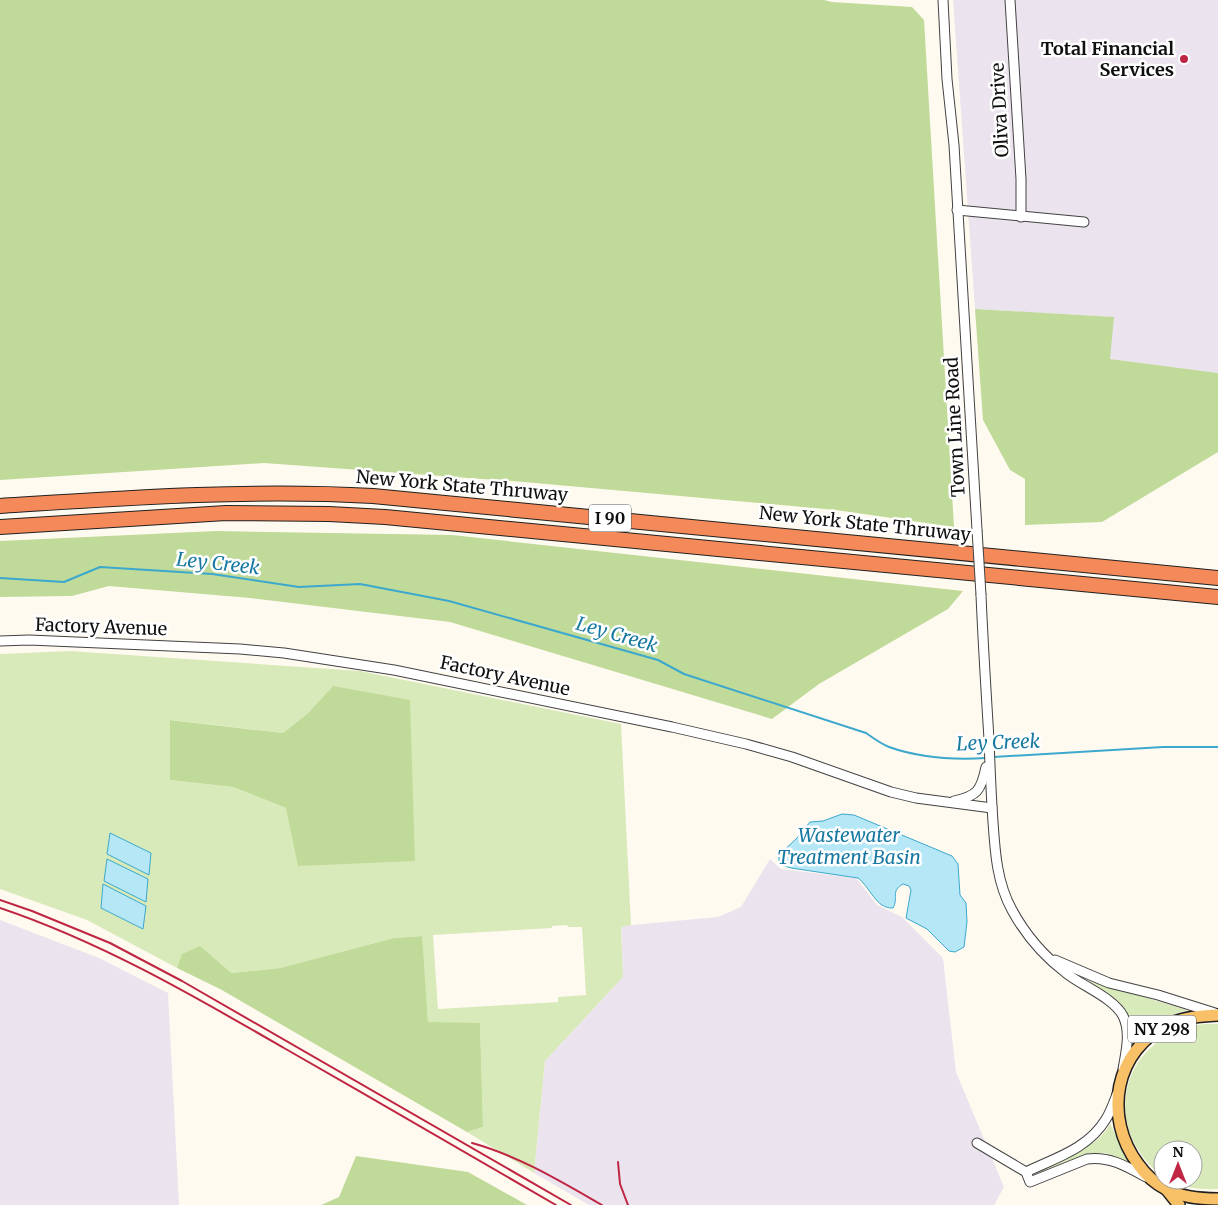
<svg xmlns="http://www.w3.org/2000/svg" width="1218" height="1205" viewBox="0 0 1218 1205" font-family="Merriweather,serif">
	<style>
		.industrial { fill: #ebe3ed }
		.green { fill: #d9eaba; fill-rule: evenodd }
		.forest { fill: #c0da99 }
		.water { fill: #b5e7f6; stroke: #3ca8cd }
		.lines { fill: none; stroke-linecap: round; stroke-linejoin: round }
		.stream { stroke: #3ca8cd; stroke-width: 2 }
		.minor-casing { stroke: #424242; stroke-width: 11 }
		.major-casing { stroke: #202020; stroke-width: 14 }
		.highway-casing { stroke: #202020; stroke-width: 16 }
		.minor { stroke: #fff; stroke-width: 9 }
		.major { stroke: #f8c067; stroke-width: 11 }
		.highway { stroke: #f48a5a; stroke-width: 14 }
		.rail { stroke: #bf2643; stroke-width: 2 }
		.minor-bridge-casing { stroke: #424242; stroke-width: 11; stroke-linecap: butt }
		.minor-bridge { stroke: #fff; stroke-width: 9 }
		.poi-dot { fill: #bf2643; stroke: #fff; stroke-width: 2 }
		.labels { text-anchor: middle; stroke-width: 5; stroke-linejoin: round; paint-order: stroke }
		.shield { fill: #fff; stroke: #575757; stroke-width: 1 }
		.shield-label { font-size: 16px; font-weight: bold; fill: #0f0f0f }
		.poi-label { font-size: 18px; font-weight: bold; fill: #0f0f0f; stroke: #fff; text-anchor: end }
		.street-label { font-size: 18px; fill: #0f0f0f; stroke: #fff }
		.water-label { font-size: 19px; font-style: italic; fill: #1779a1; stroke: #fff }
	</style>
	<rect width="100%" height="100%" fill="#fffaf0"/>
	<!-- industrial -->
	<g class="industrial">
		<path d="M953,0h265v373l-109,-14 4,-42 -138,-8z"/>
		<path d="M770,859l11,10 75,9 21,27 25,12 41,41 13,114 48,115 -10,18h-405l-55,-32 11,-112 78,-84 -2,-51 97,-9 23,-10z"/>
		<path d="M0,920l99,38 69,35 11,212h-179z"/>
	</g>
	<!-- green -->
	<g class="green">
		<path d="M70,651l290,20 261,53 10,201 -10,2 2,50 -78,84 -11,112 -67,-41 16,-5 -3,-103 -52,-1 -7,-87 -27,2 -114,30 -49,5 -48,-19 -6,14 -90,-48 -87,-31v-235zM333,686l-47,122 -53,-21 -63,-7 1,-60 112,13 24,-19zM103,885l41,20 -1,24 -42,-21zM567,925l1,2h14l4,68 -28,2v5l-120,7 -5,-74 119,-7v-2z"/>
		<path d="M1087,980l100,30c-24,7 -40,21 -56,40l1,-23 -3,-10 -7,-12 -12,-10z"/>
		<path d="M1204,1024h14v165c-17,1 -33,-1 -48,-9h23v-30h-30v27c-66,-52 -41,-142 41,-153z"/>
		<path d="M1110,1124l21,40 -25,-11h-17l-48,19h-2c4,-5 13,-9 20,-12 20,-9 40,-16 51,-36z"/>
	</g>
	<!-- forest -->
	<g class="forest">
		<path d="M0,0h824l8,2 80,5 12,13 30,507 -118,-17 -312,-28 -260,-19 -264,17z"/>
		<path d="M975,309l139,8 -4,42 108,14v79l-116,70 -77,3v-46l-15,-9 -27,-50z"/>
		<path d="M216,531l236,4 511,56 -15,18 -129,75 -47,35 -322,-97 -200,-24 -141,-12 -37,10 -72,1v-56z"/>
		<path d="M333,686l77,14 5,161 -117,5 -12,-58 -53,-21 -63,-7v-60l113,13 24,-19z"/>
		<path d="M422,936l6,86 52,1 3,104 -16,5 -247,-143 -43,-21 5,-14 18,-8 31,27 49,-5 114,-30z"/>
		<path d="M356,1156l112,16 59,33h-206l18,-8z"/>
	</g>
	<!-- water -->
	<g class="water">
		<path d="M842,814l12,1 98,41 6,8 2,31 6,8 1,19 -3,25 -9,5 -6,-1 -22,-22 -21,-11 5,-28 -2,-4 -6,-2c-13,7 -4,14 -10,24 -17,1 -23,-21 -35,-30l-67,-10 -10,-3 -2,-5v-5l18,-17 13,-16 13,-1z"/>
		<path d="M110,833l41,20 -2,22 -42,-21z"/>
		<path d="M107,859l41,20 -2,23 -42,-21z"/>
		<path d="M103,884l43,22 -3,23 -42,-21z"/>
	</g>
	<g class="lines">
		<!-- stream -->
		<g class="stream">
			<path d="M0,578l64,4 36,-15 112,7 87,13 61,-3 89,17 209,59 26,14 182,59c7,5 15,11 23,14 31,11 65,13 97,11"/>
			<path d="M993,757l170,-10h55"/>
		</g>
		<defs>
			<g id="minor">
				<path d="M943,0l4,79 7,66 23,385"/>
				<path d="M1010,0l11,179v38"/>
				<path d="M957,210l127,12"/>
				<path d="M981,595c2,48 5,96 8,144 1,28 2,55 4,83 2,30 4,61 19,88 13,24 33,47 54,63 16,13 48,25 57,43 8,16 3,36 0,53"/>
				<path d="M0,641l29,-1 211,9 44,4 110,17 278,57 74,17 46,13 99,35 25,6 76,10"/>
				<path d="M954,801c23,-5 27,-10 32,-34"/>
				<path d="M1055,960l54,23 49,12 57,18"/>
				<path d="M977,1143l49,29 4,10 57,-23c22,-3 39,7 59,18"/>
				<path d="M1026,1172c29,-14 62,-23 80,-53 5,-8 8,-17 11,-25"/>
			</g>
			<g id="major">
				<path d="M1218,1015c-16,1 -33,2 -49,9 -55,26 -66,93 -31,140 7,10 16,19 28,25 15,8 35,10 52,10"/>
				<path d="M1167,1190l12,15"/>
			</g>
			<g id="highway">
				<path d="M0,506c124,-8 248,-17 373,-10l845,82"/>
				<path d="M0,527l226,-14 103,1 56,3 833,80"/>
			</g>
		</defs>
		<!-- minor casing -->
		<use href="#minor" class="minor-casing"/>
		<!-- major casing -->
		<use href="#major" class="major-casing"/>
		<!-- highway casing -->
		<use href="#highway" class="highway-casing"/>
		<!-- minor -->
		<use href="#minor" class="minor"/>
		<!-- major -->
		<use href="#major" class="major"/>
		<!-- highway -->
		<use href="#highway" class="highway"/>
		<!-- rail -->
		<g class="rail">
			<path d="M0,900l32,11 78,32 72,38 389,224"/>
			<path d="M0,908c101,34 192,87 284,140 91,52 182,105 272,157"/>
			<path d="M472,1143c47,13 88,38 130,62"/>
			<path d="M618,1162l2,22 8,21"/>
		</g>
		<defs>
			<path id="minor-bridge" d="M977,530l4,65"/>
		</defs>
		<!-- minor-bridge casing -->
		<use href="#minor-bridge" class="minor-bridge-casing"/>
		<!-- minor-bridge -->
		<use href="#minor-bridge" class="minor-bridge"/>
	</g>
	<!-- markers -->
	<circle class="poi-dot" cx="1184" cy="59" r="5"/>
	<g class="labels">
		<!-- shield labels -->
		<g class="shield">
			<rect x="589" y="504.5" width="42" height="27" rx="4"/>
			<rect x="1128" y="1015.5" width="68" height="27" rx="4"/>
		</g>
		<g class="shield-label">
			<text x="610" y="524">I 90</text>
			<text x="1162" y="1035">NY 298</text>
		</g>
		<!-- poi labels -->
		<g class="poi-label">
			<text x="1174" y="55">Total Financial<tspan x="1174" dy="21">Services</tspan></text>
		</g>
		<!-- street labels -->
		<g class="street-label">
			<text transform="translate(1000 110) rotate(-93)" y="6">Oliva Drive</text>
			<text transform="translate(955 427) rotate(-93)" y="6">Town Line Road</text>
			<text transform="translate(462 486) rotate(5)" y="6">New York State Thruway</text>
			<text transform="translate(865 524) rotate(6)" y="6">New York State Thruway</text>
			<text transform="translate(101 627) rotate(2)" y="6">Factory Avenue</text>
			<text transform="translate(505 676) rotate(12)" y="6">Factory Avenue</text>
		</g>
		<!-- water labels -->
		<g class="water-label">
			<text transform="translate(218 563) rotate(6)" y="7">Ley Creek</text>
			<text transform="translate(617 634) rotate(16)" y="7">Ley Creek</text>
			<text transform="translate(998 742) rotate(-2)" y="7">Ley Creek</text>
			<text x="849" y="842">Wastewater<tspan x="849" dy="22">Treatment Basin</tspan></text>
		</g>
	</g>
	<!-- north arrow -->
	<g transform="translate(1178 1165)"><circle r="24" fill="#ffffff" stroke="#9f9f9f"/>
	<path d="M0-4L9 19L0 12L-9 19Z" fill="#bf2643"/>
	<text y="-8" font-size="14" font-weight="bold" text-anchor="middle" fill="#0f0f0f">N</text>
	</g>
</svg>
